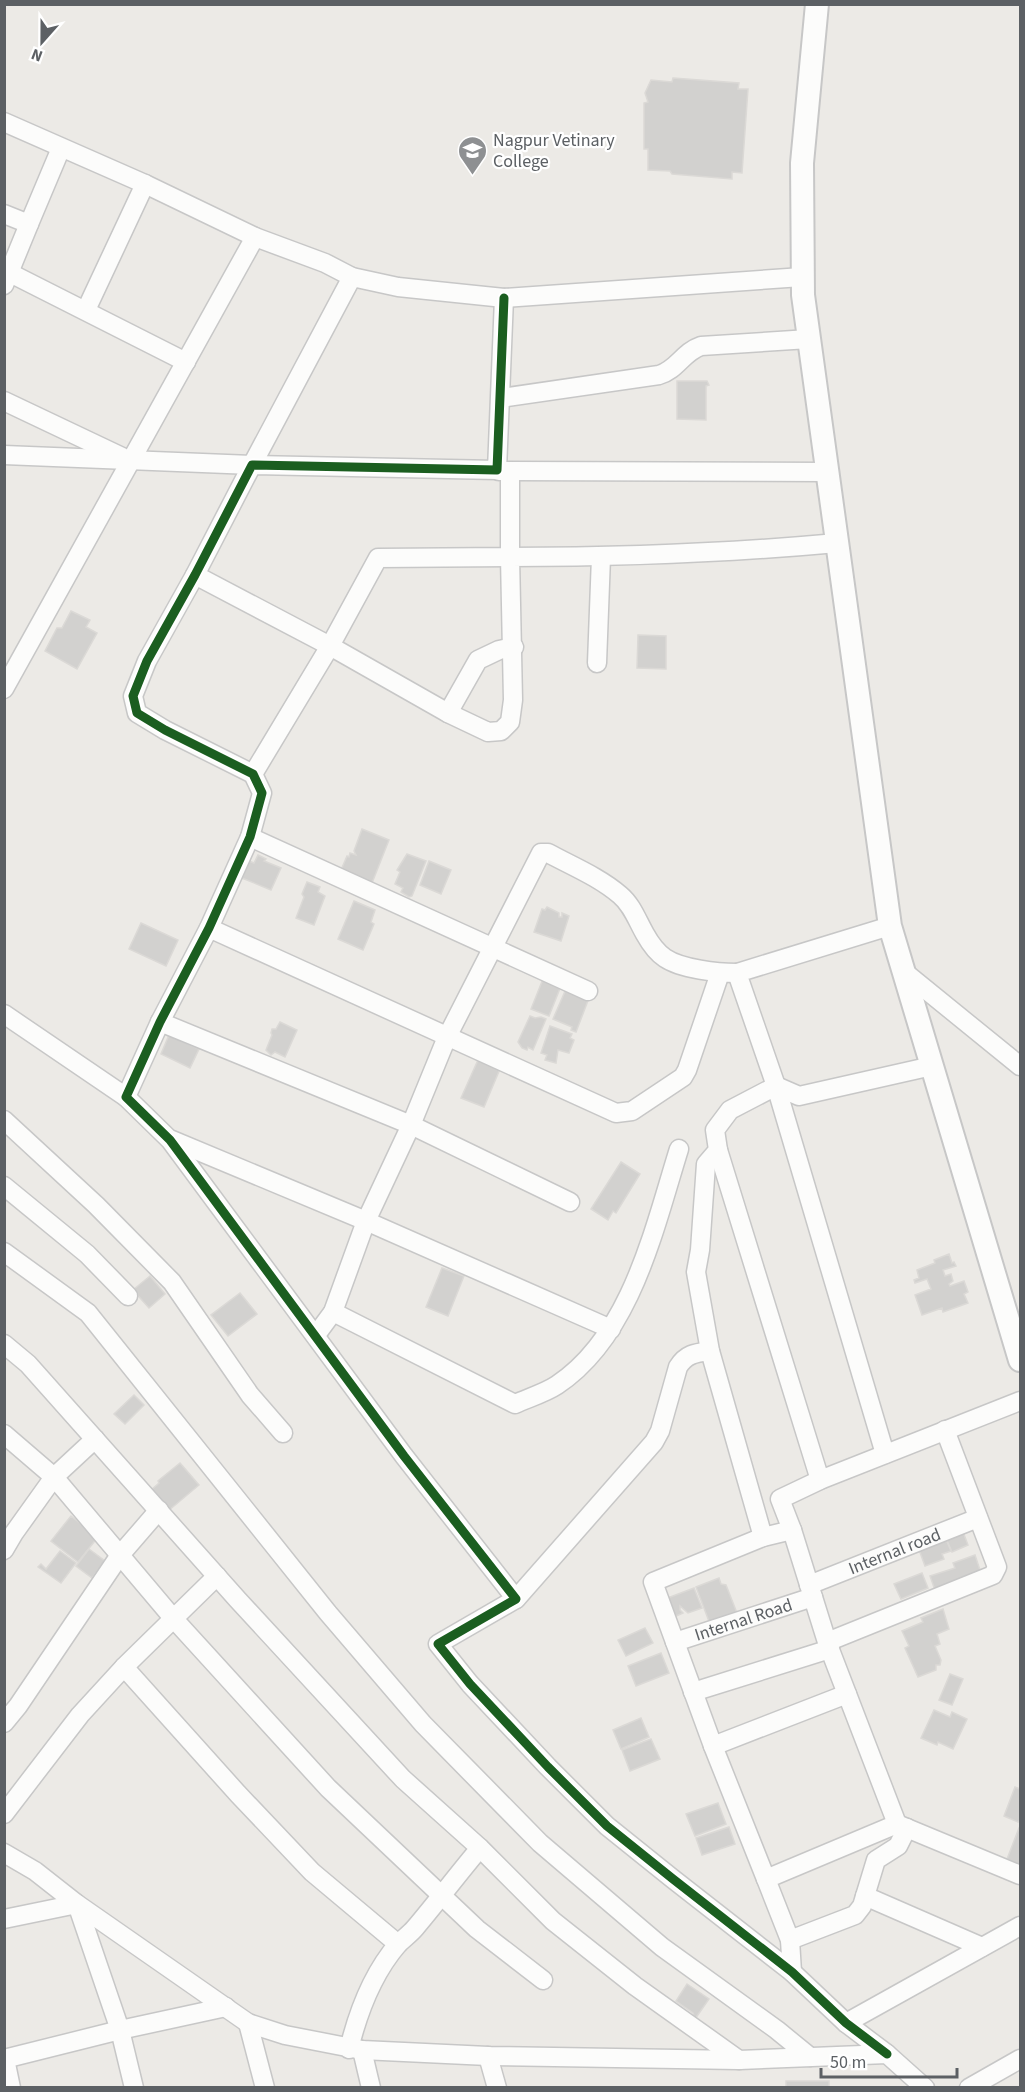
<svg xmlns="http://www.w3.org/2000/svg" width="1025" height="2092" viewBox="0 0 1025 2092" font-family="'Source Sans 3',sans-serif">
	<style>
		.building { fill: #d2d1cf; stroke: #dbd9d6; stroke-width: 1.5 }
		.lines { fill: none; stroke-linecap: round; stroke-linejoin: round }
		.minor-casing { stroke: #c7c7c7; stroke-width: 21 }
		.tertiary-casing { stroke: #c7c7c7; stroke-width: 26 }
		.minor { stroke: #fcfcfb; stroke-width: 18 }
		.tertiary { stroke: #fcfcfb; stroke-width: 22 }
		.cycleway-casing { stroke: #fff; stroke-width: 13 }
		.cycleway { stroke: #1b5e20; stroke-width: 9 }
		.labels { text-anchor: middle; stroke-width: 4.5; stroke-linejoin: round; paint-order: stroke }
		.poi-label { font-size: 18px; fill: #5c6064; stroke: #fff; text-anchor: start }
		.street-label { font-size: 18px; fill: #5c6064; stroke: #fff }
	</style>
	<rect width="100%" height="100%" fill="#eceae6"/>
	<!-- building -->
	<g class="building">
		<path d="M673,78l66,5 -1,6h10l-6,84 -10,-1v7l-60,-5 -2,-3 -22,-1v-21h-4v-46l4,-1 -3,-9 6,-13 21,2z"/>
		<path d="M677,381h30l2,4 -3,1v34l-29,-1z"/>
		<path d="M71,611l19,9 -4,7 11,6 -20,36 -32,-18 12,-23h5z"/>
		<path d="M638,635l28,1v33l-29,-1z"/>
		<path d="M362,829l27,11 -17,43 -31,-13 6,-14 2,1 1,-4 6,2 -2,-4z"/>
		<path d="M407,854l19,7 -14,35 -3,1 -8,-5 2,-4 -8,-4 5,-12 -3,-2z"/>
		<path d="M258,855l8,4 -2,2 17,7 -10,22 -29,-12 7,-17 5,2z"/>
		<path d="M429,861l22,9 -10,24 -21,-9z"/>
		<path d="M307,882l13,5 -2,5 7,4 -11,29 -18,-7 8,-21 -2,-3z"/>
		<path d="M354,901l21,9 -4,12 3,2 -11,26 -25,-11z"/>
		<path d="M547,907l12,6v4h3v-4l7,3 -8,25 -27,-9 8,-23 3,1z"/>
		<path d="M141,923l37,17 -12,26 -37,-17z"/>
		<path d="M543,979l18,7 -12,30 -18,-7z"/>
		<path d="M566,989l23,9 -13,34 -5,-2 1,-3 -19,-8z"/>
		<path d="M530,1016l5,2 6,-1 5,2 -13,31 -5,-3 -1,3 -5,-2 -4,-6z"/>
		<path d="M280,1022l17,8 -12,27 -10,-5 -4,3 -5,-5 6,-15 -1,-2 1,-4h4z"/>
		<path d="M550,1026l22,8 -2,4 4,2 -5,13 -11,-3 -2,13 -11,-3 2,-5 -6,-2z"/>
		<path d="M169,1035l30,14 -9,19 -29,-14z"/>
		<path d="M478,1060l22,9 -16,38 -23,-9z"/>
		<path d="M621,1162l19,12 -24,39 -3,-2 -5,9 -17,-11z"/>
		<path d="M949,1254l3,9 2,-1 2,4 -13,4 2,6 6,-2 2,7 -4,3 1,2 14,-5 4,11 -4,2 4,9 -25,9 -1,-4 -20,7 -7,-20 16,-6 -4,-10 -12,4 -1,-3 5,-2 -2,-8 18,-7 -1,-3z"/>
		<path d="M442,1268l22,8 -16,40 -22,-9z"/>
		<path d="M150,1276l15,18 -16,14 -16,-18z"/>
		<path d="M240,1293l17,21 -29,22 -17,-21z"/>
		<path d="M134,1395l10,10 -19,19 -11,-10z"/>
		<path d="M180,1463l19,22 -31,26 -17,-21 8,-7 -1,-2z"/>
		<path d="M71,1516l10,8 2,-2 15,15 -20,25 -27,-21z"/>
		<path d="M962,1529l6,16 -16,7 -7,-16z"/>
		<path d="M945,1537l6,14 -9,3 2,5 -19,7 -7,-19z"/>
		<path d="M89,1549l16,12 -13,17 -16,-12z"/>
		<path d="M60,1551l16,12 -15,20 -23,-16 3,-3 5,5z"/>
		<path d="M975,1555l7,21 -46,17 -6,-17 25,-8 -2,-5z"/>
		<path d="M922,1573l6,15 -27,11 -7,-15z"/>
		<path d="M719,1578l2,6 5,1 11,28 -27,11 -14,-37z"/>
		<path d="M694,1588l8,20 -14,5 -8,-7v4l3,3 -11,5 -7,-19z"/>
		<path d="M943,1609l6,20 -12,5 3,10 -5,2 6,14 -1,5h-4v5l-18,7 -13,-29 4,-2 -7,-15 21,-9 -2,-4z"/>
		<path d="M645,1628l8,15 -27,13 -8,-16z"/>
		<path d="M661,1653l8,20 -33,13 -8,-20z"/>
		<path d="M950,1674l13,5 -11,26 -13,-5z"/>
		<path d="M934,1710l16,7 2,-5 15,7 -14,30 -15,-7 -1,3 -16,-7z"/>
		<path d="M641,1718l8,19 -28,12 -8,-19z"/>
		<path d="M651,1739l9,20 -30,12 -8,-21z"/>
		<path d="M1015,1787l5,2v31l-2,2 -14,-6z"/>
		<path d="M718,1803l8,21 -31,12 -9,-22z"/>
		<path d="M729,1827l6,17 -33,11 -6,-17z"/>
		<path d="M1019,1828l1,1v36l-13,-6z"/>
		<path d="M687,1984l22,15 -14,20 -2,-6 -17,-12z"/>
		<rect x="786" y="2081" width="43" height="7"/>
	</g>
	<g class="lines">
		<defs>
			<g id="minor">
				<path d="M4,122l141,62 110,53 70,26 27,14 46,10 106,11 298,-21"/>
				<path d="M4,214l25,10 -25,61"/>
				<path d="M29,224l32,-76"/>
				<path d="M10,273l176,89"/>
				<path d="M504,298l-7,172 -245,-5 -57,110 -48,86 -14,35 4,17 28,17 88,44 9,19 -12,44 -41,91 -49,94 -34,75 44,43 234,316 112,143 -78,45 32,40 78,83 59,59 66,53 119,93 54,51 41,31"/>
				<path d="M86,310l59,-126"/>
				<path d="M501,398l158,-23c18,-5 24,-23 42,-29l108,-7"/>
				<path d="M4,401l118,56"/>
				<path d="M4,455l248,10 100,-188"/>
				<path d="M499,471l329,1"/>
				<path d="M195,575l135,71 118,67 40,19 13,-1 9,-9 3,-22 -3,-143c110,0 218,-4 327,-14"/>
				<path d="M597,663l4,-106"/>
				<path d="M4,689l251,-452"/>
				<path d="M448,713l30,-53 21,-10 15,-3"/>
				<path d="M253,774l77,-128 48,-88 132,-1v-85"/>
				<path d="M250,837l338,154"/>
				<path d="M209,928l407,185 16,-2 51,-34 4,-7 33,-97"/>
				<path d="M903,971l117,95"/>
				<path d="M4,1014l122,83"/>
				<path d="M160,1022l251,103 159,77"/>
				<path d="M776,1086l109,368"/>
				<path d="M776,1086l23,10 133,-30"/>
				<path d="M4,1120l92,85 76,77 78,113 33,38"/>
				<path d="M172,1140l194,81 245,108"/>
				<path d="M718,1150l102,330"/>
				<path d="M4,1186l83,68 41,42"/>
				<path d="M4,1252l84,61 240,300 95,111 117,119 122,104 115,83 33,27"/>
				<path d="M333,1312l182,92c13,-6 30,-11 42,-19 74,-49 97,-156 122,-236"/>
				<path d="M316,1335l17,-23 33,-91 45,-96 36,-88 94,-184h7c24,13 51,24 72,42 12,10 17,25 25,39 5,9 11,18 20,24 16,11 53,15 72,15"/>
				<path d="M4,1344l24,20 210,236 165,179 77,69 73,73 82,65 104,74 148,-6 38,34"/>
				<path d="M4,1434l50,43 119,141 155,170 149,141 66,51"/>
				<path d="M763,1537l-53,-186 -14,-79 4,-22 6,-86 12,-14 -3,-20 15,-20 46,-24 -39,-113 153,-47"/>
				<path d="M4,1550l10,-17 40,-56 41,-38"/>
				<path id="s1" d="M809,1585l169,-67"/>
				<path d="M516,1599l138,-157 6,-11 18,-64c8,-13 17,-14 32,-16"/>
				<path id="s2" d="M675,1642l138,-45"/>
				<path d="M827,1642l166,-67 4,-8 -52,-137"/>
				<path d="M124,1667l114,127 74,78 86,72"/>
				<path d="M693,1692l137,-43"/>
				<path d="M4,1723l14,-17 102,-151 39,-45"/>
				<path d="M713,1746l134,-52"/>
				<path d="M4,1814l76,-99 44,-48 93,-91"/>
				<path d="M897,1824l123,51"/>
				<path d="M4,1853l31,18 42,33 171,119 37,12 77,15 126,6 251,4"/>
				<path d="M766,1879l-53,-133 -60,-164 110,-45 29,-7"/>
				<path d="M865,1896l117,51"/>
				<path d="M4,1919l73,-15 43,126 14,58"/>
				<path d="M790,1940l65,-25 7,-9 14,-46 22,-14 9,-18"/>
				<path d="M792,1972l-2,-32 -24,-61 131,-55 -70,-182 -35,-112 -12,-31 40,-19 200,-79"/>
				<path d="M248,2023l17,65"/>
				<path d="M846,2023l174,-97"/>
				<path d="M349,2049c9,-37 24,-76 49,-105 6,-6 12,-10 17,-16 22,-26 43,-54 65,-80"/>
				<path d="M362,2050l9,38"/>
				<path d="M488,2056l9,32"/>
				<path d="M4,2059l116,-29 106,-23"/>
				<path d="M5,2059l6,29"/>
				<path d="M969,2088l51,-29"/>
			</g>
			<path id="tertiary" d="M817,4l-15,159 1,132 87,631 130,434"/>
		</defs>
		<!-- minor casing -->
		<use href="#minor" class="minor-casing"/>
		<!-- tertiary casing -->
		<use href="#tertiary" class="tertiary-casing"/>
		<!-- minor -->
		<use href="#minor" class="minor"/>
		<!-- tertiary -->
		<use href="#tertiary" class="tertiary"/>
		<defs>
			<path id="cycleway" d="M504,298l-7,172 -245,-5 -57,110 -48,86 -14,35 4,17 28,17 88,44 9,19 -12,44 -41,91 -49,94 -34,75 44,43 234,316 112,143 -78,45 32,40 78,83 59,59 66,53 119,93 54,51 41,31"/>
		</defs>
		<!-- cycleway casing -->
		<use href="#cycleway" class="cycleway-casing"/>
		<!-- cycleway -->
		<use href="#cycleway" class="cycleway"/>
	</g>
	<!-- icons -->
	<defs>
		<symbol id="university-pin" viewBox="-11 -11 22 30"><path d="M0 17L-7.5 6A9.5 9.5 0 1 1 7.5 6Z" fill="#8e9092" stroke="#fff"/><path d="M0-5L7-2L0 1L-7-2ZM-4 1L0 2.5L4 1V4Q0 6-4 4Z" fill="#fff"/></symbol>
	</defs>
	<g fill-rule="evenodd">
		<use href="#university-pin" x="456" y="134" width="33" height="45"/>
	</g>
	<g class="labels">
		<!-- poi labels -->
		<g class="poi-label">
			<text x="493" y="146">Nagpur Vetinary<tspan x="493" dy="21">College</tspan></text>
		</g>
		<!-- street labels -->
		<g class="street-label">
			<text dy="6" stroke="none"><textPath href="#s1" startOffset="92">Internal road</textPath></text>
			<text dy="6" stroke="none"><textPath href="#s2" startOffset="72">Internal Road</textPath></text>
		</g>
	</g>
	<!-- border -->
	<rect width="1025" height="2092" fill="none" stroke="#5c6064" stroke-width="12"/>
	<!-- north arrow -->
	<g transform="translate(42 42) rotate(201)" stroke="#ffffff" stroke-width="4.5" paint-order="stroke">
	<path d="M0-4.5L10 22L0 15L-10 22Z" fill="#5c6064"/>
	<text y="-9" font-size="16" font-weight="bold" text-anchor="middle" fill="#5c6064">N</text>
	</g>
	<!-- scale -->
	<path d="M821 2068v9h136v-9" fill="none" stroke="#5c6064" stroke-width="3"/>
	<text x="830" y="2068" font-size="18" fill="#5c6064" stroke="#ffffff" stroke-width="4.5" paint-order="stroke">50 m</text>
</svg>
